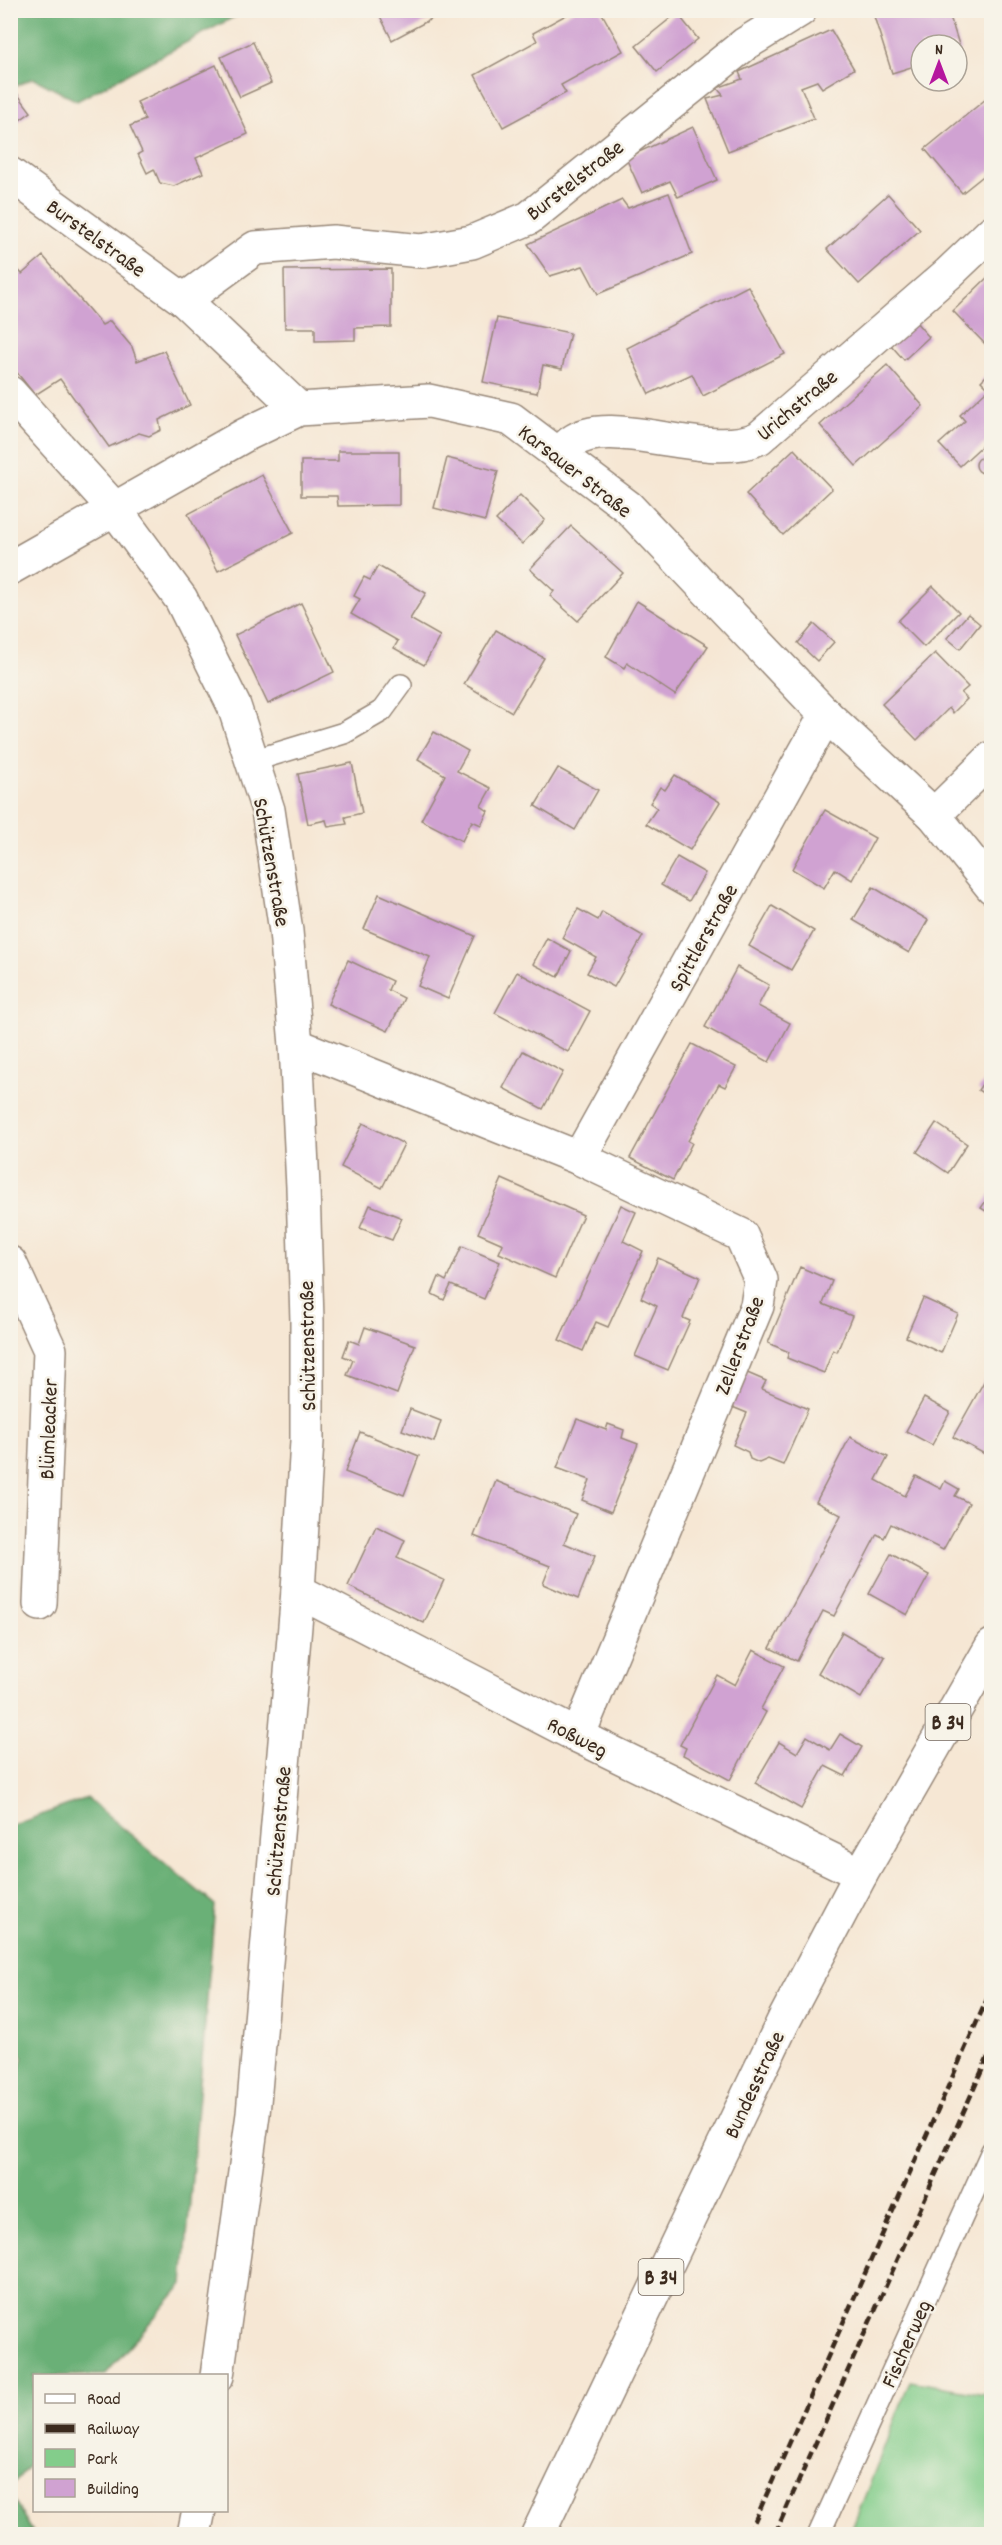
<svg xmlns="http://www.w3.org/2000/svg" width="1002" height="2545" viewBox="0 0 1002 2545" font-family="Dekko,sans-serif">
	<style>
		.green { fill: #83cd8b; stroke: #5f7c54; stroke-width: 1.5 }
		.forest { fill: #6ab077; stroke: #526d4a; stroke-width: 1.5 }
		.building { fill: #d0a2d2 }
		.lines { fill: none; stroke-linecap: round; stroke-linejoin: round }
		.lane-casing { stroke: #988879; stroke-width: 24 }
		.street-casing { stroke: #988879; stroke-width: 36 }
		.secondary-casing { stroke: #988879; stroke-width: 36 }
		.primary-casing { stroke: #988879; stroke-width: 36 }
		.lane { stroke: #fff; stroke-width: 21 }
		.street { stroke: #fff; stroke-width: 33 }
		.secondary { stroke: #fff; stroke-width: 33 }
		.primary { stroke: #fff; stroke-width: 33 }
		.rail { stroke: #3b2a1e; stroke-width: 4.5; stroke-dasharray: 9 4.5; stroke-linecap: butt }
		.labels { text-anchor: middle; stroke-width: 5; stroke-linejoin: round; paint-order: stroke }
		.shield { fill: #f7f3e8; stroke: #73665b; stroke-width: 1.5 }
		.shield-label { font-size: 21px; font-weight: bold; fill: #3b2a1e }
		.street-label { font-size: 22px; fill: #3b2a1e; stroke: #f7f3e8 }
	</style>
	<rect width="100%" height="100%" fill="#f7f3e8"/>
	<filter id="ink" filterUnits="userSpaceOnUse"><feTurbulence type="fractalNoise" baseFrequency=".0167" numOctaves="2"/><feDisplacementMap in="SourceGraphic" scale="12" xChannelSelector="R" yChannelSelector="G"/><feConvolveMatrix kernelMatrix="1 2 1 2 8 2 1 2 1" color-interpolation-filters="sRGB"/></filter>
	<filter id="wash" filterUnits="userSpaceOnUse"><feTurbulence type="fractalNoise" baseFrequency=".008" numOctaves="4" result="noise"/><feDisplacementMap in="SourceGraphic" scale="24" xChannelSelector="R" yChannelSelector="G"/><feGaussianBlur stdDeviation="1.35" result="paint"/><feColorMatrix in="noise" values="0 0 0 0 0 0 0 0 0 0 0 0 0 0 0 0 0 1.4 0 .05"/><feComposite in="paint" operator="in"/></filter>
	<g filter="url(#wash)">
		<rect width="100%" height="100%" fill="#f6e7d4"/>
		<!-- green -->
		<path class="green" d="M910,2381l81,14v139h-141z"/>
		<!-- forest -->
		<g class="forest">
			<path d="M10,11l1,-1 234,1 -168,90 -44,-23 -22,10z"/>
			<path d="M87,1798l128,107 -32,379 -78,91 -71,1v83l-23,28 -1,-389 13,-41 -12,-15v-216z"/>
			<path d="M10,2495h1l23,39h-23z"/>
		</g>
		<g id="blocks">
			<!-- building -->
			<g class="building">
				<path d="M377,10h71l-56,30z"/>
				<path d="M471,10h16l-13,7z"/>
				<path d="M575,10h25l23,41 -62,34 5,8 -63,34 -28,-52 62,-34 -4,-8z"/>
				<path d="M872,10h76l13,41 -4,1v-7h-36v19l-29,9z"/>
				<path d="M677,13l21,26 -41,33 -21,-26z"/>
				<path d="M831,30l23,39 -32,19 -5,-7 -16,6 13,31 -86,33 -21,-52 16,-4 -6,-7 25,-9 -3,-7z"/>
				<path d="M253,42l18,41 -31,14 -19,-40z"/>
				<path d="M216,65l32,69 -52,24 7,15 -29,13 -14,-3 -6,-14 -7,4 -9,-19 4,-2 -12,-26 15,-6 -8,-18z"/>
				<path d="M13,88l18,24 -21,15v-37z"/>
				<path d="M992,94v75l-30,24 -37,-44z"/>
				<path d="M693,127l24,53 -39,17 -8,-16 -28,12 -16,-35z"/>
				<path d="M669,193l23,61 -94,40 -15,-28 -33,10 -22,-32 94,-44 6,8z"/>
				<path d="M888,194l32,36 -61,54 -32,-35z"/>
				<path d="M43,256l59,69 8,-4 22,26 5,14 27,-10 26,54 -31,15 2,10 -12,6 -10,-3 -30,14 -49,-68 -25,16 -25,-31v-103l12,13z"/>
				<path d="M391,269v58l-36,1v12l-40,1v-13h-30l-1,-58z"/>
				<path d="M992,273v69l-5,4 -34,-35z"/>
				<path d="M748,286l37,68 -82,42 -11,-22 -43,20 -22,-46z"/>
				<path d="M497,318l73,15 -8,36 -19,-4 -6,28 -54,-11z"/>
				<path d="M915,321l14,16 -25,23 -14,-16z"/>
				<path d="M887,365l36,41 -67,60 -36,-41z"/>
				<path d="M992,370v22l-11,-11z"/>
				<path d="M986,391l6,7v51l-7,-6 -25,23 -21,-22 26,-23 -5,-6z"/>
				<path d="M794,449l38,40 -49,46 -37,-41z"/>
				<path d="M338,451h61v54l-61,1 -1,-10h-36v-35h37z"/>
				<circle cx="984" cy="465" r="8"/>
				<path d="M447,458l51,13 -13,50 -51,-13z"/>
				<path d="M262,475l31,58 -75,38 -30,-57z"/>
				<path d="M520,495l25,25 -23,24 -26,-24z"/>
				<path d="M571,526l52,47 -45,48 -28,-25 4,-5 -24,-22z"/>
				<path d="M378,566l48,27 -16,26 30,17 -16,29 -30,-17 4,-7 -47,-27 9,-15 -6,-3 10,-19 6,3z"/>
				<path d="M933,586l26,26 -35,35 -26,-26z"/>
				<path d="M637,601l71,45 -33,49 -48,-32 -3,5 -18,-11z"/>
				<path d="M301,603l33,69 -66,32 -33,-69z"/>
				<path d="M968,614l12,10 -20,25 -13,-11z"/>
				<path d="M814,624l20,18 -17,19 -19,-18z"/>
				<path d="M496,630l48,28 -32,54 -48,-28z"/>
				<path d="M935,653l33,34 -7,6 6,6 -14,14 -4,-5 -32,32 -35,-36z"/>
				<path d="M434,732l34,19 -11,20 34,17 -10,18 7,5 -7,14 -9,-4 -10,20 -41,-21 24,-45 -27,-16z"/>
				<path d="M352,763l10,50 -17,4 2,7 -19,3 -2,-7 -18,4 -10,-50z"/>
				<path d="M558,768l40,22 -23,40 -40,-24z"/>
				<path d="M675,775l45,27 -30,48 -44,-26 11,-16 -7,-5 10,-16 5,3z"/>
				<path d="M825,810l50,28 -23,42 -17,-11 -11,19 -32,-19z"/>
				<path d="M677,857l28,16 -16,28 -28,-16z"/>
				<path d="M873,887l55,33 -19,33 -56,-33z"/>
				<path d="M379,894l96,42 -27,63 -30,-13 12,-29 -66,-28z"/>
				<path d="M772,906l42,25 -23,39 -42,-24z"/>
				<path d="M578,909l20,11 4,-8 41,24 -29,51 -27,-14 9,-16 -34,-19z"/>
				<path d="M547,938l24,13 -13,26 -25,-13z"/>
				<path d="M348,960l44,21 -4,9 16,8 -16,33 -60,-27z"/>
				<path d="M737,967l32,18 -11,21 32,17 -21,39 -64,-35z"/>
				<path d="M517,972l73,39 -22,41 -73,-39z"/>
				<path d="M692,1044l44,23 -11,20 -6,-3 -31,57 4,2 -19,37 -43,-22z"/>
				<path d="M523,1051l40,21 -20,37 -40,-21z"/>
				<path d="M992,1070v29l-14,-9z"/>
				<path d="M363,1123l41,21 -22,44 -41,-21z"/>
				<path d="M936,1123l31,21 -19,29 -31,-21z"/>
				<path d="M502,1179l81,36 -28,63 -56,-25 4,-9 -25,-11z"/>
				<path d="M992,1192v23l-11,-7z"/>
				<path d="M370,1205l32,13 -10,22 -32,-12z"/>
				<path d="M621,1205l15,7 -13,29 20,10 -35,76 -12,-5 -13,29 -24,-11z"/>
				<path d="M462,1246l38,16 -16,37 -33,-14 -7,15 -12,-6 7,-17 7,4z"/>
				<path d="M658,1258l42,19 -17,41 7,3 -22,49 -33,-14 22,-50 -16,-8z"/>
				<path d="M800,1267l32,14 -9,23 29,12 -15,36 -4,-2 -9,23 -37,-15 2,-6 -21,-9z"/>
				<path d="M923,1298l35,16 -17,39 -35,-16z"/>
				<path d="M365,1327l50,18 -18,49 -50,-19 6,-15 -10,-4 6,-16 10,4z"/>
				<path d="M745,1372l21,9 -4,8 46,20 -25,56 -15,-6 -9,4 -9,-4 -2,-7 -15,-7 14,-32 -17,-7z"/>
				<path d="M986,1378l6,3v77l-39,-21z"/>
				<path d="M924,1398l26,14 -18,33 -26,-14z"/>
				<path d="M410,1409l31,12 -7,21 -32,-12z"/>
				<path d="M577,1419l29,11 2,-6 16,6 -2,8 16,6 -27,68 -29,-12 8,-20 -33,-12z"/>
				<path d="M360,1432l59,24 -15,39 -59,-23z"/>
				<path d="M850,1437l38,20 -12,23 29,16 11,-20 25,13 4,-8 14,8 -4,7 14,7 -26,47 -52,-26 -7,14 -7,-4 -43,82 -11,-5 -26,50 -27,-13 71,-133 -25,-13z"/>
				<path d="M496,1481l80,33 -12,29 31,13 -17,43 -35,-15 7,-18 -76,-30z"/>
				<path d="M376,1526l29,14 -8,18 47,22 -20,43 -76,-37z"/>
				<path d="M891,1554l38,21 -22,40 -38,-21z"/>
				<path d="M842,1632l43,25 -24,41 -43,-25z"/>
				<path d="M753,1650l31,16 -23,43 5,3 -36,68 -47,-25 3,-7 -6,-3 37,-70 18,10z"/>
				<path d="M840,1734l22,13 -17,29 -20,-10 -24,43 -46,-26 24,-41 18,11 10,-17 23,14z"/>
			</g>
		</g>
	</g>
	<g filter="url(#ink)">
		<use href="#blocks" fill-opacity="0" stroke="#988879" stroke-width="1.5"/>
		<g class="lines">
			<defs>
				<g id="lane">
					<path d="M252,761l92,-28 38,-22 19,-26"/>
					<path d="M819,2534l173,-383"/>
				</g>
				<g id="street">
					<path d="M10,174l174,126 115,109"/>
					<path d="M184,300l71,-52 78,-6 88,9 51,-9 57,-24 216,-174 55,-34"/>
					<path d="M10,393l104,115 67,91 53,107 34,104 18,121 10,114 7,142 4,134v120l-9,150 -45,523 -36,262"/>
					<path d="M559,456c4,-5 8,-11 13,-14 39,-29 135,20 187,-4l190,-165 43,-41"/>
					<path d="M934,815l58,-57"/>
					<path d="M296,1045l283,113 162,77 20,45 -4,26 -179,430"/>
					<path d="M579,1158l247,-443"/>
					<path d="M10,1263l40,87 -10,254"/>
					<path d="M298,1591l280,145 283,138"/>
					<path d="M194,2534l5,-24"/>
				</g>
				<path id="secondary" d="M10,568l235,-133 54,-26 130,-8 82,18 117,88 198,208 108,100 58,72"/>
				<path id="primary" d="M538,2534l246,-514 77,-146 131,-228"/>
			</defs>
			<!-- lane casing -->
			<use href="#lane" class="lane-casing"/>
			<!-- street casing -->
			<use href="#street" class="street-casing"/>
			<!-- secondary casing -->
			<use href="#secondary" class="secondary-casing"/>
			<!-- primary casing -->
			<use href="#primary" class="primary-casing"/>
			<!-- lane -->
			<use href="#lane" class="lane"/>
			<!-- street -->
			<use href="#street" class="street"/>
			<!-- secondary -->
			<use href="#secondary" class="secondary"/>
			<!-- primary -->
			<use href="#primary" class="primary"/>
			<!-- rail -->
			<g class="rail">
				<path d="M749,2534l243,-546"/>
				<path d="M775,2534l217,-486"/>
			</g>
		</g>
	</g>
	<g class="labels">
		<!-- shield labels -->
		<g class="shield">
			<rect x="925.5" y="1704" width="45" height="36" rx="4.5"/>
			<rect x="638.5" y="2259" width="45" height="36" rx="4.5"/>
		</g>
		<g class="shield-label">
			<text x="948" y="1729">B 34</text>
			<text x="661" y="2284">B 34</text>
		</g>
		<!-- street labels -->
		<g class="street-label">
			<text transform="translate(574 179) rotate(-38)" y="8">Burstelstraße</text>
			<text transform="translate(97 237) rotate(36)" y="8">Burstelstraße</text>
			<text transform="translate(796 404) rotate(-40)" y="8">Urichstraße</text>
			<text transform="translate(576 470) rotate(38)" y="8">Karsauer Straße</text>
			<text transform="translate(273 862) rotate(80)" y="8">Schützenstraße</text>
			<text transform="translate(702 937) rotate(-61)" y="8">Spittlerstraße</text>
			<text transform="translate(738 1345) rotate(-69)" y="8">Zellerstraße</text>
			<text transform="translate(306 1346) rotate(-91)" y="8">Schützenstraße</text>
			<text transform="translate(47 1429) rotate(-88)" y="8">Blümleacker</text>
			<text transform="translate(578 1736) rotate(27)" y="8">Roßweg</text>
			<text transform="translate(277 1831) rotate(-85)" y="8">Schützenstraße</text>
			<text transform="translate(753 2084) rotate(-65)" y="8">Bundesstraße</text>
			<text transform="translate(905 2343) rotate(-66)" y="8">Fischerweg</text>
		</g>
	</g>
	<!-- margin -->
	<rect width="1002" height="2545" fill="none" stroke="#f7f3e8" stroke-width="36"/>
	<!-- legend -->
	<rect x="33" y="2374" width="195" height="138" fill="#f7f3e8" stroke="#aca397" stroke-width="1.5"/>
	<rect x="45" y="2394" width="30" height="9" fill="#ffffff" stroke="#aca397" stroke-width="1.5"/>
	<text x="87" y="2404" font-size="18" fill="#3b2a1e">Road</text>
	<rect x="45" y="2424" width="30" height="9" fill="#3b2a1e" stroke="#aca397" stroke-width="1.5"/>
	<text x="87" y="2434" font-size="18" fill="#3b2a1e">Railway</text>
	<rect x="45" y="2449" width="30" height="18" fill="#83cd8b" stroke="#aca397" stroke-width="1.5"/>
	<text x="87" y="2464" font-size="18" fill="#3b2a1e">Park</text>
	<rect x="45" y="2479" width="30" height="18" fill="#d0a2d2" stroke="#aca397" stroke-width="1.5"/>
	<text x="87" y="2494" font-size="18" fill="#3b2a1e">Building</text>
	<!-- north arrow -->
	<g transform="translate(939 63)"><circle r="28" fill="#f7f3e8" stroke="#aca397" stroke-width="1.5"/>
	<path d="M0-4.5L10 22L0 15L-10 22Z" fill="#b5179e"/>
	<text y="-9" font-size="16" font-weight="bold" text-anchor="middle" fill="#3b2a1e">N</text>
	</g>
</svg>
